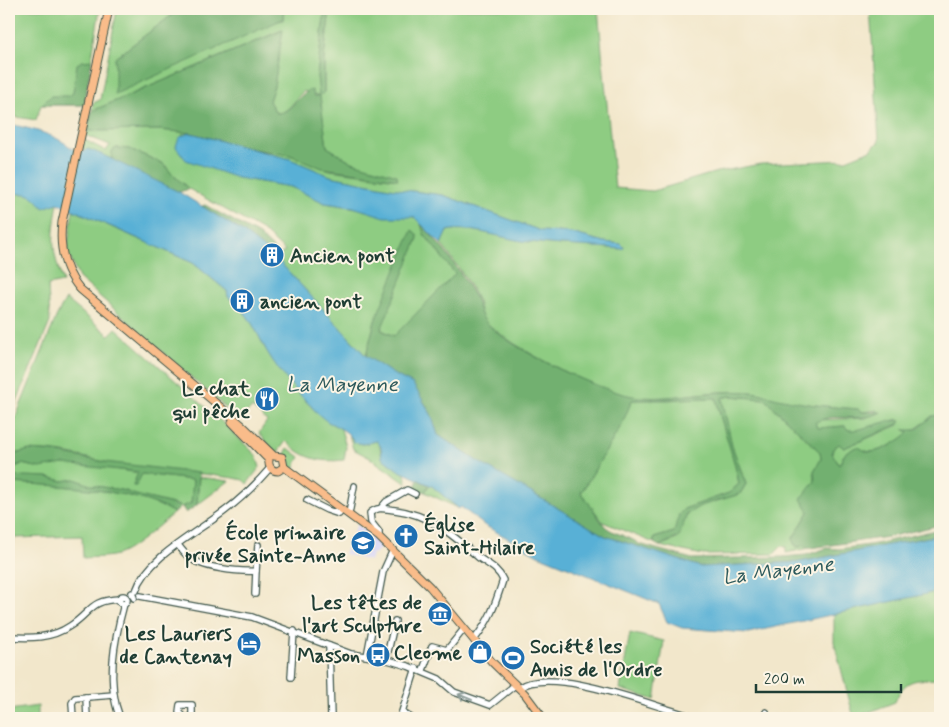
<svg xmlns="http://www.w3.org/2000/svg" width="949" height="727" viewBox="0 0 949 727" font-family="Mynerve,sans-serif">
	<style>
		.built { fill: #d8d7f8 }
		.green { fill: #8ecc82; stroke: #56845b }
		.forest { fill: #72b070; stroke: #487652 }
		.water { fill: #58b0d6; stroke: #3c7685 }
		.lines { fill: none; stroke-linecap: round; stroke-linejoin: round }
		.minor-casing { stroke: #3f564b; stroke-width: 8 }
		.major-casing { stroke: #3f564b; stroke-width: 9 }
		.minor { stroke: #fff; stroke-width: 5.5 }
		.major { stroke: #f9bc8a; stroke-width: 7 }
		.oneway { stroke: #8f9e9a }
		.labels { text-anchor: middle; stroke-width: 4; stroke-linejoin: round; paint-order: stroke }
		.poi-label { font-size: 20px; font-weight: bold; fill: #1f3d34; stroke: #fcf5e5; text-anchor: end }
		.water-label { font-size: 21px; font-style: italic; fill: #2d5a5c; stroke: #fcf5e5 }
	</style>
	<rect width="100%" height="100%" fill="#fcf5e5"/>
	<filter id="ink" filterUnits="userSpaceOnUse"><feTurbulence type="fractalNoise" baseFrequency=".02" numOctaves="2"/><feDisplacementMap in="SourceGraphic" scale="10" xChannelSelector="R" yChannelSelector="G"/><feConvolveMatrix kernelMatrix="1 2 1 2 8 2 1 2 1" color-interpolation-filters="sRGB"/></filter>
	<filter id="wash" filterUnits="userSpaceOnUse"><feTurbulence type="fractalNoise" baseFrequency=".0096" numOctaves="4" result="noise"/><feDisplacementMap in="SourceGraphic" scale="20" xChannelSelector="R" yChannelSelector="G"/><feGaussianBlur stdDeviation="1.12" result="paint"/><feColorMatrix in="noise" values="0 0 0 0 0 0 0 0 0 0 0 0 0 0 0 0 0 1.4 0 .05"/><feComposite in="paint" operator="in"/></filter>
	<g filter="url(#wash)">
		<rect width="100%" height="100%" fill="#f2e7cb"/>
		<!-- built -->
		<path class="built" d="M357,524l26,22 -9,8 -2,-1 -2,8 -26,-7z"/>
		<!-- green -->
		<g class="green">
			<path d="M9,9h91l-16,96h-43l-5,15 -27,-4z"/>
			<path d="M117,9h63l-65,49 168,-38 1,-11h41l-8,67 3,20 4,-4v-35l6,-48h268l17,179 38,3 64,-19 44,-8 85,-4 25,-10 8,-9 -9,-132h43l2,2 25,-2v406c-17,2 -59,50 -80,33l-17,8 -4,9 -7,-12 1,-4 6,-5 5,4 55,-23 -1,-6 -43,12 -7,-1 -3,-4 -27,2 -3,-5 3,-3 48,-2 12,-8 -16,2 -4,-3c-25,-2 -51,-4 -75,-9 -12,-3 -20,-7 -33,-8 -36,-3 -73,7 -109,6 -35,-2 -130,-50 -155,-76 -6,-5 -6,-13 -8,-20 -9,-21 -23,-40 -37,-58l6,-13c23,-6 58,8 83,11 31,4 62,4 92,7l-1,-5 -17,-2 -33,-9 -30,-2 -98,-36 -54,-7 -59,-12 -40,-17 -37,-10 37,6 40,15 68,9 -46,-17 -25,-15 -7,-50 -16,-6c-9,7 -15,23 -28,22l-7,-12 5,-15 8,-56 -190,81 1,-8 7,-3z"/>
			<path d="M159,130l32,3 -9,2 55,43 54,9 34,16 89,14 7,7 3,10 32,40 -62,62 -14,-7 38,-91 -43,83 -9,35 -90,-98 9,-7 -22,-20 -74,-42 -18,-16 -7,-9 -34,-15 -14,-1 -5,9 1,4 -24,-12 -4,2 -2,-6 3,-5 21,11 4,-6 -23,-9v-5z"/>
			<path d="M23,193l35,10c-6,34 -7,46 5,79l-15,3 2,37 -41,98v-226z"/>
			<path d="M73,210l120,53 34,28 1,6c17,11 25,28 34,45 6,13 17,27 26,38 11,14 23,28 37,39 5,5 11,6 16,10l5,18 -2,13c-24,3 -41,-2 -58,-19l-8,11 -6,-3 -13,-16 8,-12 -15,-13 -11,10 -7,-3 -155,-137 -12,-27z"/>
			<path d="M66,299l43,36 7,-7 103,91 37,36 4,12 -13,17 -4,-4 -9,-2c-37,-5 -74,-8 -112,-13 -36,-5 -77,-23 -113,-9v-22l48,-119z"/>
			<path d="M712,396l4,2c6,29 18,57 23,86l-10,9 -45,16 -10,23 -20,6v5l-51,-21 -22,-29 41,-69 9,-24h38z"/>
			<path d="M731,396l34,3 55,53 1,7 -7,12 1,10 -12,22 4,3 2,6 -16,26 4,9 8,-1 5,2 -24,5v-6l-4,-1 -8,8 -71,1 -44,-9 18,-7 10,-25 13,-8 40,-12 6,-10 -14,-38 -11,-48z"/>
			<path d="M349,434l5,8 9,2 14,-3 2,1 3,16 23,16 2,10 -37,-26 -17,-9z"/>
			<path d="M288,448l12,9 -7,13 -9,-14z"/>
			<path d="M22,464c21,6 25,0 43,0 25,1 49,5 74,9l-6,12 9,-11 52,6 -3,23 -9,4c-12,-5 -50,-11 -56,-16l-36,-6 -15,-6 -12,2 -16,-4h-38l2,-8z"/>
			<path d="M199,477l30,4 -32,24z"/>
			<path d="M9,483c45,2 128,6 165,30 -14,11 -39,35 -55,41 -10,4 -24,3 -36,4l-1,-22 -68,2 -1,12h-4z"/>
			<path d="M429,485l3,1 27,23 -34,-17z"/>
			<path d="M940,591v88c-24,1 -35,-2 -45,23l-41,16 -20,-76v-28z"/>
			<path d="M630,633l34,8 -9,59 -35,-11z"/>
			<path d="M38,706v12h-29v-8z"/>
		</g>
		<!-- forest -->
		<g class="forest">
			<path d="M180,9h104l-1,10 -168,75v-36z"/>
			<path d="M325,9h5l-6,48v35l-4,4 7,51 25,15 45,13 1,4 -76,-11 -32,-13 -37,-6 -62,-16 -32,-3 -72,1 5,-20 191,-81 -9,56 -5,15 7,12c16,1 21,-20 36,-23l2,6h5l-2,-20z"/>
			<path d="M831,9h32v3l-25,1z"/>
			<path d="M92,60l-8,45h-43l10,-9h18l4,-3 4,-29 5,-3z"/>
			<path d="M116,148l14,1 34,15 7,9 18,16 -10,3 -67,-31v-10z"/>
			<path d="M205,205l54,30 21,20 -4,3 -33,-26 -41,-26z"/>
			<path d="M421,224c21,22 37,43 52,70 5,8 6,20 12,27 22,27 121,74 155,76 35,3 73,-8 110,-5 12,1 21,5 33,7 24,6 50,8 75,10l4,3h19c-20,12 -50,-1 -66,11l3,5 27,-2 3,4c14,2 42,-13 53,-9l-2,3 -55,24 -5,-4 -6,5 -1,4 7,12 7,-13 11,-5c5,1 9,6 15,5 13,-2 28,-11 37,-20l-5,-2h12l16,-14 8,-1v110l-52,12 -78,11 -5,-2 -7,1 -4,-3 -1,-6 16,-26 -8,-13 14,-18 -1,-10 7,-12 -1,-7 -55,-53 -34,-3 -9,2 10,48 14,38 -6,10 -40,12 -13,8 -8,23 -20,9 -5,-3v-5l20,-6 5,-18 5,-5 45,-16 10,-9c-5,-29 -17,-57 -23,-86l-84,2 -10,24 -41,69c9,10 15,22 23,32 6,8 26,11 35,19l53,15 90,-2 24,-2 21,-7 12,1 36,-5 65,-15v6l-140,27 -99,5 -96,-31 -128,-75 -39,-26 -7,-21 -18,-30 -20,-10 -27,-18 9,-35 37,-91 5,4 1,4 -37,92 13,6 61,-62 -31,-40z"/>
			<path d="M29,450l25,2 51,10 94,11 -2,32 -11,8 -4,-6 9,-4 2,-23 -51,-6 -6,12h-3l5,-14 -75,-8 -23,4 -18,-4 -7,2 -6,6v-16z"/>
			<path d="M25,476l22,1 16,4 12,-2 15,6 36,6c7,5 43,11 55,16l-7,6c-37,-24 -120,-28 -165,-30v-6z"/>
			<path d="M418,480l11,5 -4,7 -11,-3z"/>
		</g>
		<!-- water -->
		<g class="water">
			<path d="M9,124c23,5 47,10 65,26l9,1 5,-2 13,5 78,38 64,40 33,26 90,98 27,18 20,10 18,30 7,21 39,26 128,75 96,31 99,-5 140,-27v56l-192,42 -66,-5 -15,-6 -8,-18 -121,-49 -54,-30 -23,-18 -2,2 -27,-23 -34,-16 -16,-12 -1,-11 -4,-6 -14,3 -9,-2c-5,-11 -16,-15 -26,-20 -6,-4 -13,-11 -17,-16 -18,-18 -38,-41 -49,-64 -9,-17 -17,-34 -34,-45l-1,-6 -34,-28 -135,-60 -15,5c-11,-17 -16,-14 -34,-14z"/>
			<path d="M191,133l99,26 40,17 59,12 54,7 98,36 30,2 33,9 17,2 3,3 -1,2c-31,-3 -62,-3 -93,-7 -25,-2 -60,-17 -83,-11l-6,13 -27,-27h-29l-32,-10 -28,-4 -34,-16 -54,-9 -51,-18 -10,-13c2,-10 5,-12 15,-14z"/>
		</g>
	</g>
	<g filter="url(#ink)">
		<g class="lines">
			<defs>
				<g id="minor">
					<path d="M307,500l20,10 12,4 3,-5"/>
					<path d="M381,508l5,-6 21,-12 8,4"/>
					<path d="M349,514l5,-28"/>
					<path d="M379,537v-5l-8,-10 -1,-9c8,-7 15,-4 25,-3 34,4 58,25 83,47 9,7 20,11 25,23 -8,25 -12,38 -29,60"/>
					<path d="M178,545c3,4 7,9 11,12 12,11 50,15 67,14l2,-26"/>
					<path d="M136,591c11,-34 62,-59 90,-81 16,-12 31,-27 44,-42"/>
					<path d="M132,593l2,5"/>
					<path d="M255,594l1,-23"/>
					<path d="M140,596l112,21 99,37 30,4 27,8 31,13 15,13 36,13 25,-20"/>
					<circle cx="123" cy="600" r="4"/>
					<path d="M9,637c21,1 42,2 61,-11 22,-14 19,-26 50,-27"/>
					<path d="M329,646l2,72"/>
					<path d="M367,656l16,-84 10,-22"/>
					<path d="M386,660l9,-39"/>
					<path d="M423,670l9,-24 15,4 17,-21"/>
					<path d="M291,677l3,-46"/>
					<path d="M519,688c33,-24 140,21 179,30"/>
					<path d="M86,697l1,21"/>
					<path d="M403,713l8,5"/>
					<path d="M73,718l-1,-15 3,-5 39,-3"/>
					<path d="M120,718c-14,-36 -6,-77 4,-114"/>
					<path d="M185,718l-6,-6 1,-7h12v13"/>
					<path d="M400,718l16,-50"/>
					<path d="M764,718l2,-6"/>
				</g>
				<g id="major">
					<path d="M109,9l-47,213c-3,25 1,47 18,67l163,137 31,30 8,1 2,10"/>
					<path d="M232,422l37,38c-1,6 2,11 9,11l6,-4"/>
					<path d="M284,467l95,70 51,50 62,75 33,32 18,24"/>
				</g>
			</defs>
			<!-- minor casing -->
			<use href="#minor" class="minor-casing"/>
			<!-- major casing -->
			<use href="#major" class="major-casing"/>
			<!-- minor -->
			<use href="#minor" class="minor"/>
			<!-- major -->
			<use href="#major" class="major"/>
		</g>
		<!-- one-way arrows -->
		<defs><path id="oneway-shaft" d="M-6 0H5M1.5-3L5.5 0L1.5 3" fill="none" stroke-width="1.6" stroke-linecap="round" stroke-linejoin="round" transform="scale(1.25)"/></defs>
		<use class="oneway" href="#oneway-shaft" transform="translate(465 697) rotate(-158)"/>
	</g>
	<!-- icons -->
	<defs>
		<symbol id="building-disc" viewBox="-11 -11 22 22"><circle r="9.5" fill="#1f6fb2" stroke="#fcf5e5"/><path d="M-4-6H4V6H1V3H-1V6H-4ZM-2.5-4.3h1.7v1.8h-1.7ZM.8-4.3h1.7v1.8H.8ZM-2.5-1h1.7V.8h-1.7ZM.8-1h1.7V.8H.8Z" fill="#fff"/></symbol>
		<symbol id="restaurant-disc" viewBox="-11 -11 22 22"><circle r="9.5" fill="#1f6fb2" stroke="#fcf5e5"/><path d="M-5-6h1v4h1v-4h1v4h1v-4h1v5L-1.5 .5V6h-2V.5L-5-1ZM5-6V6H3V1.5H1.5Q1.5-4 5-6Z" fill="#fff"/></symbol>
		<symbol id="church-disc" viewBox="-11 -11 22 22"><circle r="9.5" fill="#1f6fb2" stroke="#fcf5e5"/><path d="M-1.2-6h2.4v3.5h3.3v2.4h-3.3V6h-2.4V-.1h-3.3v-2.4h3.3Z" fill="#fff"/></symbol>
		<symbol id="school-disc" viewBox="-11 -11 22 22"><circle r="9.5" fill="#1f6fb2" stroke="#fcf5e5"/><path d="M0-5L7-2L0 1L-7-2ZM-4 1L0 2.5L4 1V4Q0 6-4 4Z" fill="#fff"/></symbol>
		<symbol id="museum-disc" viewBox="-11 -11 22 22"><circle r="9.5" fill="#1f6fb2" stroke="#fcf5e5"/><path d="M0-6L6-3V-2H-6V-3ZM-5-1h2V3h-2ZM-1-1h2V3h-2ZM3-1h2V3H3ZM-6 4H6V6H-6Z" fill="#fff"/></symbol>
		<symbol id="hotel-disc" viewBox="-11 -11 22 22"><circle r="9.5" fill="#1f6fb2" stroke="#fcf5e5"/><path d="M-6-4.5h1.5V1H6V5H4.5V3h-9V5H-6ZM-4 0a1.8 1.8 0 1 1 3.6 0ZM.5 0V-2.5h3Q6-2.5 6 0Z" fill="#fff"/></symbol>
		<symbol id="shop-disc" viewBox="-11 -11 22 22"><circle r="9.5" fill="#1f6fb2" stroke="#fcf5e5"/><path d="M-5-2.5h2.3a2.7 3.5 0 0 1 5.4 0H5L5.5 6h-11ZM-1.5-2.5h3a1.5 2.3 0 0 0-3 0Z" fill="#fff"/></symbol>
		<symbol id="bus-disc" viewBox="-11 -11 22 22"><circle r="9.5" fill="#1f6fb2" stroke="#fcf5e5"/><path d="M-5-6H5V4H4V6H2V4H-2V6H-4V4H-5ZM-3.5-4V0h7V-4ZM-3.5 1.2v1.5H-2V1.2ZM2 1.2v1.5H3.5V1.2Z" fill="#fff"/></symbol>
		<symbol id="stadium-disc" viewBox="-11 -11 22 22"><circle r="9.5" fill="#1f6fb2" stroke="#fcf5e5"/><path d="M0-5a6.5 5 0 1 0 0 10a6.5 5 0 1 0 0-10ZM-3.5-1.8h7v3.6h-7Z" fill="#fff"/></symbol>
	</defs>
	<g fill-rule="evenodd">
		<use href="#building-disc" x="258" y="241" width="28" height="28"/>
		<use href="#building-disc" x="228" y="287" width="28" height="28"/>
		<use href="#restaurant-disc" x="253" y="385" width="28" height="28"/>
		<use href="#church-disc" x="392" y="522" width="28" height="28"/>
		<use href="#school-disc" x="349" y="529" width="28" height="28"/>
		<use href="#museum-disc" x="426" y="600" width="28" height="28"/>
		<use href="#hotel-disc" x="235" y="630" width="28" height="28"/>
		<use href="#shop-disc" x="466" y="638" width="28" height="28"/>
		<use href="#bus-disc" x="364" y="641" width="28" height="28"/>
		<use href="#stadium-disc" x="499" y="644" width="28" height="28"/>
	</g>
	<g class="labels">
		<!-- poi labels -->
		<g class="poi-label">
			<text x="290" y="262" text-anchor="start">Ancien pont</text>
			<text x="260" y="308" text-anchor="start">ancien pont</text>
			<text x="250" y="395">Le chat<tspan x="250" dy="23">qui pêche</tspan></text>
			<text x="424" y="531" text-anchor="start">Église<tspan x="424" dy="23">Saint-Hilaire</tspan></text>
			<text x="346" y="539">École primaire<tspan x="346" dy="23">privée Sainte-Anne</tspan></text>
			<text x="422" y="609">Les têtes de<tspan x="422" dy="23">l'art Sculpture</tspan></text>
			<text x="232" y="640">Les Lauriers<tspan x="232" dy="23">de Cantenay</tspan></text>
			<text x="530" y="653" text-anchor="start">Société les<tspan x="530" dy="23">Amis de l'Ordre</tspan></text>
			<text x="462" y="659">Cleome</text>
			<text x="360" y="662">Masson</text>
		</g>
		<!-- water labels -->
		<g class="water-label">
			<text x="342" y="391">La Mayenne</text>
			<text transform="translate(778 570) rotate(-7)" y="7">La Mayenne</text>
		</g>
	</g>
	<!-- margin -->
	<rect width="949" height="727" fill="none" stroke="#fcf5e5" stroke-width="30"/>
	<!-- scale -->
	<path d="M756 684v8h145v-8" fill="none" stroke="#1f3d34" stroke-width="2.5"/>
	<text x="764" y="684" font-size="15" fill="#1f3d34" stroke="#fcf5e5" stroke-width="4" paint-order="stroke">200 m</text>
</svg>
